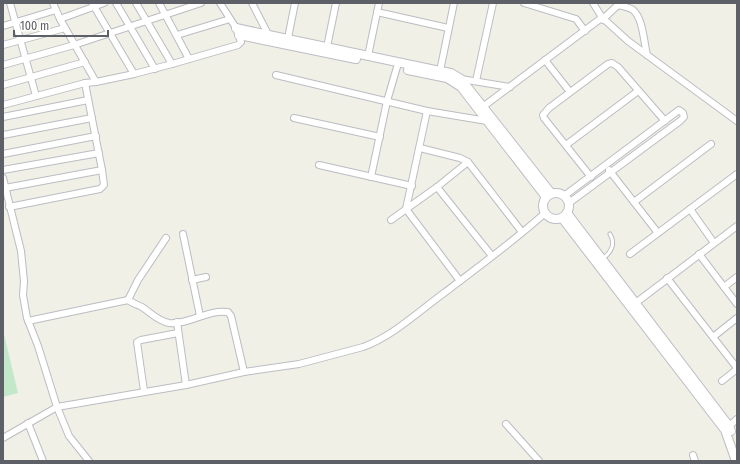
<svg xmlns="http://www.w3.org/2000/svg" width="740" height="464" viewBox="0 0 740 464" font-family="'Fira Sans Condensed',sans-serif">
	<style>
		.green { fill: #c3e8c9 }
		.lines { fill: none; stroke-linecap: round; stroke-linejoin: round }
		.lane-casing { stroke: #bbbdc2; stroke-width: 5 }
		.street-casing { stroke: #bbbdc2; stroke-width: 8 }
		.secondary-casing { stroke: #bcbdc4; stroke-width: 10 }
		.lane { stroke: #fff; stroke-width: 3 }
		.street { stroke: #fff; stroke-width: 6 }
		.secondary { stroke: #fff; stroke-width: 8 }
	</style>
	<rect width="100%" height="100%" fill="#f0f0e7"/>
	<!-- green -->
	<path class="green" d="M3,330l15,63 -15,4z"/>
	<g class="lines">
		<defs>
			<path id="lane" d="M602,259c9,-6 14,-15 8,-25"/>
			<g id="street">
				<path d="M10,3l26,93"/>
				<path d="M53,3l7,16"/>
				<path d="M92,3l42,71"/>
				<path d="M104,3l-44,16 36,63 38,-8 38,-10"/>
				<path d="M116,3l39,66"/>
				<path d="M136,3l36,61 66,-19 3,-3 -5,-14 -16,-25"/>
				<path d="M159,3l30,56"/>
				<path d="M252,3l17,33"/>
				<path d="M524,3l52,16 9,12"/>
				<path d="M593,3l10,16 15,-14c5,1 11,2 15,5 10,8 11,33 14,45"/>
				<path d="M377,12l71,16"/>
				<path d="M3,26l53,-16"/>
				<path d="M177,35l53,-16"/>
				<path d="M288,38l7,-35"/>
				<path d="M3,45l62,-17"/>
				<path d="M327,47l9,-44"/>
				<path d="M368,56l11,-53"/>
				<path d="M545,60l25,32"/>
				<path d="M3,65l71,-20 127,-42"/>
				<path d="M440,71l14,-68"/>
				<path d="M276,75l151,36 60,10"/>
				<path d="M461,79l49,8"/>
				<path d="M476,81l17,-78"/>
				<path d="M3,85l82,-23"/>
				<path d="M3,105l82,-22 11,-1"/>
				<path d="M484,106l116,-87 6,2 22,20 109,80"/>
				<path d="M427,111l-21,98 54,72"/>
				<path d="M3,117l85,-17"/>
				<path d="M294,118l86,19"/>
				<path d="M3,135l89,-17"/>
				<path d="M566,145l72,-54"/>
				<path d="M420,148l40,10 8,4 54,70"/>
				<path d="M3,154l93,-18"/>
				<path d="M319,165l93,21"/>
				<path d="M3,170l96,-17"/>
				<path d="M609,170l49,63"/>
				<path d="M371,177l16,-76 10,-34"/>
				<path d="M591,177l-47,-59 -1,-3 6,-7 59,-44 4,-1 6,4 47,54"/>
				<path d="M3,178l18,73 3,30 -1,14 4,23 11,28 19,61 12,29 20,25"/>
				<path d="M437,187l55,69"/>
				<path d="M5,188l97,-18"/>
				<path d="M564,196l115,-86 4,3 1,4 -4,4 -111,82"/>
				<path d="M634,202l77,-58"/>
				<path d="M9,207l91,-18 4,-4 -2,-15 -17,-87"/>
				<path d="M690,209l24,34"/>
				<path d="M391,220l46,-33 31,-25"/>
				<path d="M183,234l17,82"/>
				<path d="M630,254l107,-80"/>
				<path d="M699,254l38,50"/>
				<path d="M667,278l70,90"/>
				<path d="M192,280l14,-3"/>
				<path d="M724,287l13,-10"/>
				<path d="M128,300l10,-20 28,-42"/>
				<path d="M633,305l104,-79"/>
				<path d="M28,321l100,-21c4,3 10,5 14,7 9,6 16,14 27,16 20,2 39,-14 59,-11l3,4 13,56"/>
				<path d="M177,322l9,63"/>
				<path d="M713,337l24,-19"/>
				<path d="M722,381l15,-12"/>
				<path d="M144,391l-7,-49 4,-2 37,-7"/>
				<path d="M28,423l15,38"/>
				<path d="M506,424l33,37"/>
				<path d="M726,429l11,-10"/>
				<path d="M3,438l54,-31 129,-22 58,-13 55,-8 64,-17c30,-11 55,-35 81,-54 34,-26 69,-51 101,-80"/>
				<path d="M693,455l2,6"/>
			</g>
			<g id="secondary">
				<path d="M236,28l204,43 11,2 10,6 90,114"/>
				<path d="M239,35l117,24"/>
				<path d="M408,70l39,8 14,9 85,110"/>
				<circle cx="556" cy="206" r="13"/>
				<path d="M567,213l162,213 2,5"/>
				<path d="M562,218l163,212 11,31"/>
			</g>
		</defs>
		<!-- lane casing -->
		<use href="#lane" class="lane-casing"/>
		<!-- street casing -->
		<use href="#street" class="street-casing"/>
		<!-- secondary casing -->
		<use href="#secondary" class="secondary-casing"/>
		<!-- lane -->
		<use href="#lane" class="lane"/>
		<!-- street -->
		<use href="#street" class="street"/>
		<!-- secondary -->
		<use href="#secondary" class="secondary"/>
	</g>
	<!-- border -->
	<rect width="740" height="464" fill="none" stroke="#5e6067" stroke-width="8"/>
	<!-- scale -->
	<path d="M14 30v6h94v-6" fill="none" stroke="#5e6067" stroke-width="2"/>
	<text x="20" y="30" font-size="12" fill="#5e6067" stroke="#ffffff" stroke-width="3" paint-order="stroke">100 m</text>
</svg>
